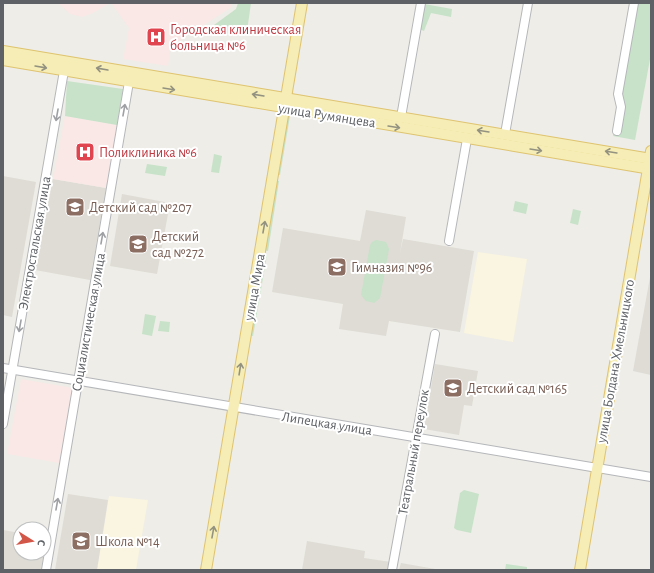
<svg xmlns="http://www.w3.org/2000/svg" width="654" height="573" viewBox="0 0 654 573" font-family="'Alegreya Sans',sans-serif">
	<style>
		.commercial { fill: #faf5e0 }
		.education { fill: #dedcd5 }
		.medical { fill: #f9e8e6 }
		.green { fill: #c7e2c8 }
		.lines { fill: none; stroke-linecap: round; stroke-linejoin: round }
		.minor-casing { stroke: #b4b6b9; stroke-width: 10 }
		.major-casing { stroke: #dfc36f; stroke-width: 12 }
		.minor { stroke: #fff; stroke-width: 8 }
		.major { stroke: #f5edb5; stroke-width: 10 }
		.oneway { stroke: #939281 }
		.oneway2 { stroke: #9ea0a3 }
		.labels { text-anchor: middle; stroke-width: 4; stroke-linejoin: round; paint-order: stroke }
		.health-label { font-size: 14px; fill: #be3a42; stroke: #fff; text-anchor: start }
		.street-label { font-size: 14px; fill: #5e6165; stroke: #fff }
		.education-label { font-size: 14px; fill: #785e54; stroke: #fff; text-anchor: start }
	</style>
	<rect width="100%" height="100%" fill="#eeede7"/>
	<!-- commercial -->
	<g class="commercial">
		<path d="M478,252l49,7 -14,83 -49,-9z"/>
		<path d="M109,496l39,4 -12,70h-39z"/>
	</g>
	<!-- education -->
	<g class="education">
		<path d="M3,176l33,6 -24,135 -9,-2z"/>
		<path d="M53,179l53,9 -16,92 -55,-10z"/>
		<path d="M122,194l48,9 -13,71 -47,-8z"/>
		<path d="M366,210l40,7 -6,36 3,-14 71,12 -14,81 -71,-11 -3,15 -47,-7 4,-25 -71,-12 11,-64 77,13z"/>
		<path d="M651,272v103l-18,-4z"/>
		<path d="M435,364l43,7 -6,35 -8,-1 -5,30 -35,-6z"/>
		<path d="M68,494l40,6 -11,70h-42z"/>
		<path d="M3,530l17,3v20h24l-3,17h-38z"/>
		<path d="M307,541l58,10 -1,7 27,4 -2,8h-87z"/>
		<path d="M401,563l40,7h-42z"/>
	</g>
	<!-- medical -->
	<g class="medical">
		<path d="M58,3h52l-17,10 -11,4 -12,-3z"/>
		<path d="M111,3h121v4l-61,39 -3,20 -45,-7 6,-31z"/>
		<path d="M65,116l52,9 -11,63 -53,-9z"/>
		<path d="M21,379l52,9 -14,75 -52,-9z"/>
	</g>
	<!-- green -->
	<g class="green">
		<path d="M238,3h13l-4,28 -5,5 -32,-5 4,-6 22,-16z"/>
		<path d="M637,3h14v51l-16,86 -22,-4z"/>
		<path d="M424,4l28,5 -1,8 -20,-4 -7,18 -5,-2z"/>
		<path d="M67,81l56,8 -6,36 -52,-9z"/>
		<path d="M285,115l5,1 -10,59 -4,-1z"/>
		<path d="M214,154l8,2 -3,17 -8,-1z"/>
		<path d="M147,164l20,3 -2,9 -20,-3z"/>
		<path d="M275,180l4,1 -11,70 -5,-1z"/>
		<path d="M515,201l13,3 -2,10 -13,-3z"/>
		<path d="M573,209l8,2 -3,14 -8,-2z"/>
		<path d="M376,240l10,2 3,7 -9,49 -6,5 -8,-2 -5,-6 9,-50 2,-3z"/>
		<path d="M262,254l5,1 -14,81 -5,-1z"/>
		<path d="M145,314l11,2 -4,20 -10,-2z"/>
		<path d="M160,321l10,1 -1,10 -11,-1z"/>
		<path d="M464,490l15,4 -8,39 -14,-3 -3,-2 6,-35z"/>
		<path d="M506,564l21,3v3h-22z"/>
	</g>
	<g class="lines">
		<defs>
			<g id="minor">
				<path d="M401,117l20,-114"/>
				<path d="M617,131l4,-24 -3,-13 16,-91"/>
				<path d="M505,134l23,-131"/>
				<path d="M449,241l18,-102"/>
				<path d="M3,368l648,109"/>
				<path d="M3,424l62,-359"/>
				<path d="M46,570l84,-494"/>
				<path d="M392,570l43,-236"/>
			</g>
			<g id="major">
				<path d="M3,51l648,108"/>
				<path d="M3,60l648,109"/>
				<path d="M206,570l96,-567"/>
				<path d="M580,570l71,-419"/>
			</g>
		</defs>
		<!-- minor casing -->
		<use href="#minor" class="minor-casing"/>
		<!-- major casing -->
		<use href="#major" class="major-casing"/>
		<!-- minor -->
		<use href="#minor" class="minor"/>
		<!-- major -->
		<use href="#major" class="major"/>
	</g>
	<!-- one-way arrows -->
	<defs><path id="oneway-shaft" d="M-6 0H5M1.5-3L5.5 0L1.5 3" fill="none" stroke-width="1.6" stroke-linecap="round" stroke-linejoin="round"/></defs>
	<g class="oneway">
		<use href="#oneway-shaft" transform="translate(41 67) rotate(10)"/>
		<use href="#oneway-shaft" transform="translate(102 69) rotate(-170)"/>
		<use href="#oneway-shaft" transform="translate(169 89) rotate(9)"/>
		<use href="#oneway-shaft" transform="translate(258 95) rotate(-171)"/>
		<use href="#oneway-shaft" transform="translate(394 127) rotate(9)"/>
		<use href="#oneway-shaft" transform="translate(483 131) rotate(-171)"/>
		<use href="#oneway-shaft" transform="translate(536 150) rotate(9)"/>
		<use href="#oneway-shaft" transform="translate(611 152) rotate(-171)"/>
		<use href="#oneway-shaft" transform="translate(264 227) rotate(-80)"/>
		<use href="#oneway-shaft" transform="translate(240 369) rotate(-81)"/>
		<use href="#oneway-shaft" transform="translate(213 532) rotate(-80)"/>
	</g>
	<g class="oneway2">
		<use href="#oneway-shaft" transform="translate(124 110) rotate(-80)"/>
		<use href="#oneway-shaft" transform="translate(57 115) rotate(100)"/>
		<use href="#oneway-shaft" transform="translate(102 238) rotate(-80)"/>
		<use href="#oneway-shaft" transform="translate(20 326) rotate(100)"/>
		<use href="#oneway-shaft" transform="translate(57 504) rotate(-80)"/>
	</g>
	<!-- icons -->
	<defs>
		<symbol id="hospital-square" viewBox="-11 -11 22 22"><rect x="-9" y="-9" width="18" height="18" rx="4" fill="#e0444e" stroke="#fff"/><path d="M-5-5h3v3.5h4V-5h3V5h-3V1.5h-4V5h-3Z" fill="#fff"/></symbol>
		<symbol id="school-square" viewBox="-11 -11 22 22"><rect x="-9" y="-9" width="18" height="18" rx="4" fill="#8d6e63" stroke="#fff"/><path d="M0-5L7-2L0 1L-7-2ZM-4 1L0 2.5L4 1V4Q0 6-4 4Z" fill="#fff"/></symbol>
	</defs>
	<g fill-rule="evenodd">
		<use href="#hospital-square" x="145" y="26" width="22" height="22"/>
		<use href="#hospital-square" x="74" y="141" width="22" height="22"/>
		<use href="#school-square" x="64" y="196" width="22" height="22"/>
		<use href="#school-square" x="127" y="233" width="22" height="22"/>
		<use href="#school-square" x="326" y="256" width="22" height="22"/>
		<use href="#school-square" x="442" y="377" width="22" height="22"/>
		<use href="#school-square" x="70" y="530" width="22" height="22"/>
	</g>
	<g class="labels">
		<!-- health labels -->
		<g class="health-label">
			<text x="170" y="34">Городская клиническая<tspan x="170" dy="16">больница №6</tspan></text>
			<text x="99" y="157">Поликлиника №6</text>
		</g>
		<!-- street labels -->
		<g class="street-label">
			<text transform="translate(327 115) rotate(9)" y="5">улица Румянцева</text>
			<text transform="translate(34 243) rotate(-80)" y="5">Электростальская улица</text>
			<text transform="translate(254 287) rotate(-80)" y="5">улица Мира</text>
			<text transform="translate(88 322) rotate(-80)" y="5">Социалистическая улица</text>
			<text transform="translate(615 361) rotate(-80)" y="5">улица Богдана Хмельницкого</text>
			<text transform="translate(327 423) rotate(9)" y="5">Липецкая улица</text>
			<text transform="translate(413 452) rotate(-80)" y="5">Театральный переулок</text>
		</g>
		<!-- education labels -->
		<g class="education-label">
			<text x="89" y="212">Детский сад №207</text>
			<text x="152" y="241">Детский<tspan x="152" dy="16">сад №272</tspan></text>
			<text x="351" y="272">Гимназия №96</text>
			<text x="467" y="393">Детский сад №165</text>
			<text x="95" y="546">Школа №14</text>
		</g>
	</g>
	<!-- border -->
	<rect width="654" height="573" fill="none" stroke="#5e6165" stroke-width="8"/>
	<!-- north arrow -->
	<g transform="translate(32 541) rotate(101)"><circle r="19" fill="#ffffff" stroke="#bfc0c1"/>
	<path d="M0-3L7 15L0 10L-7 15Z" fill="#d35748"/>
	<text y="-6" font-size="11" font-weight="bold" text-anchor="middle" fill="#5e6165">С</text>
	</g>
</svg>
